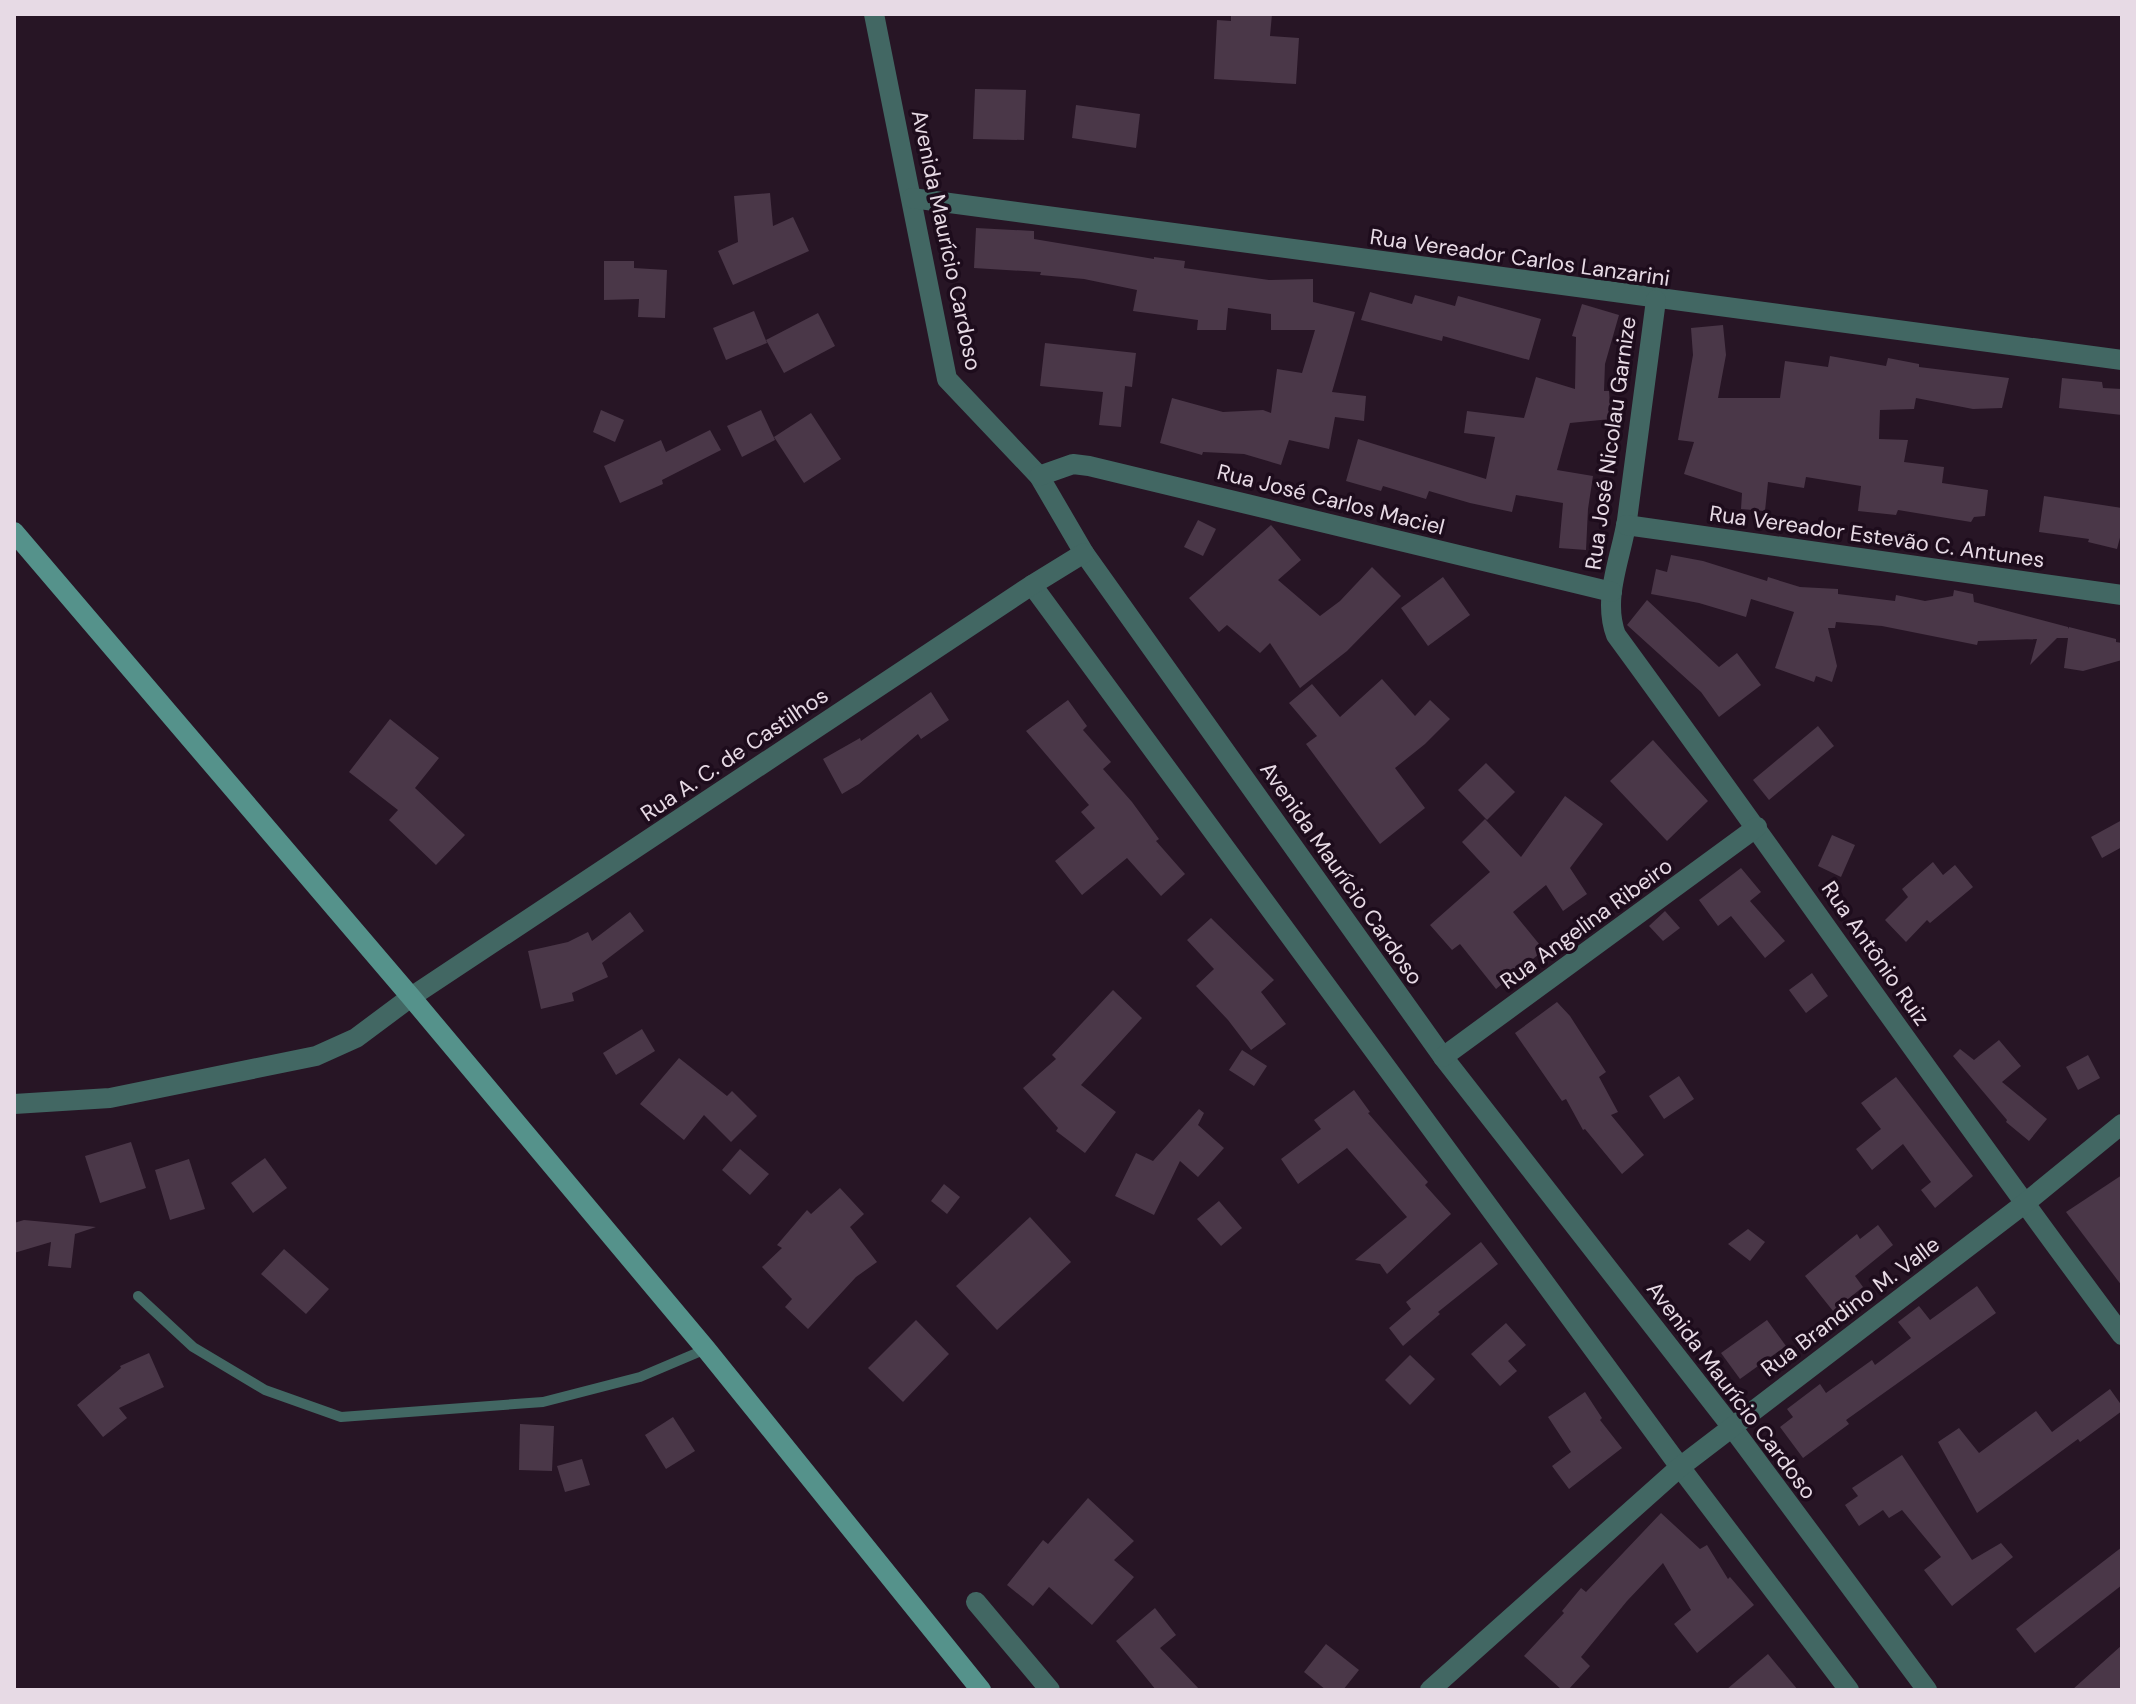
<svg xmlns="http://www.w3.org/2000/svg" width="2136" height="1704" viewBox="0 0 2136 1704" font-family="'DM Sans',sans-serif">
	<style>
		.building { fill: #4a3748 }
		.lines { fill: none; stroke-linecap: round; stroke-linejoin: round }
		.lane { stroke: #426763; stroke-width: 10 }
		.street { stroke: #426763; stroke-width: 20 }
		.secondary { stroke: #55928b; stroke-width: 20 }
		.labels { text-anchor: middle; stroke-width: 7; stroke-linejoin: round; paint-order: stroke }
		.street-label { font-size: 22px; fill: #e7dae5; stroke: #1d0c1c }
	</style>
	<rect width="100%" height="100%" fill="#271525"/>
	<!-- building -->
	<g class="building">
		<path d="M1231,14h41l-2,22 29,2 -3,46 -82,-5 3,-59 14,1z"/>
		<path d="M975,89l51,1 -2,50 -51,-1z"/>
		<path d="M1076,105l64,9 -4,34 -64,-10z"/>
		<path d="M770,193l3,33 20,-9 16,34 -76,34 -15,-34 20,-9 -4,-46z"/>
		<path d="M976,228l58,3v8l120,20v-2l31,4 -1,7 85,12 44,-1v23l42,10 -23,80 34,4 -2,25 -29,-4 -6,32 -40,-9 -8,25 -37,-11 -41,-2 -1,3 -42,-12 12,-45 51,14 40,-2 8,3 6,-44 25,4 13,-43h-44v-16l-43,-6 -2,22h-29l1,-10 -65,-9 4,-21 -53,-11 -44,-4 1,-3 -67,-4z"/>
		<path d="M604,261h30v7l33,2 -2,48 -27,-1 1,-18 -35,1z"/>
		<path d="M1370,292l42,12 3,-9 40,11 3,-10 83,23 -12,41 -86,-24 -1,5 -81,-21z"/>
		<path d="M1582,304l37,11 -14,49 -1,27h5l2,28 -41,4 -13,47 36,6 -5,33 -2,41 -27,-2 4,-45 -47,-8 -4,17 -42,-9 -41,-12 -3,8 -43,-13 -2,5 -35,-10 12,-42 128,40 9,-42 -31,-4 3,-22 57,7 12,-41 39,12 1,-52 -4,-1z"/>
		<path d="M754,311l13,32 -41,17 -13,-32z"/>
		<path d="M818,313l17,33 -51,27 -18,-33z"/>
		<path d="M1723,325l3,30 -8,43h62l5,-37 43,6 2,-11 56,10 2,-8 31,6v3l90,11 -7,30 -29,1 -57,-11 -2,11 -34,1 -1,29 29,1 -4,22 40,5 -2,16 46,7 -3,26 -11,1 -3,5 -73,-12 -2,5 -38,-4 3,-25 -55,-9 -2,11 -36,-6 -3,29 -24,-2 1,-16 -58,-19 10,-32 -16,-2 15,-85 -2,-27z"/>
		<path d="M1045,343l91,10 -4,34 -7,-1 -4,41 -22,-2 4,-33 -63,-6z"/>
		<path d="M2062,378l40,4 1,6 19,1v26l-63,-7z"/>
		<path d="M601,410l23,10 -9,22 -22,-10z"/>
		<path d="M761,410l14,30 -33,17 -15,-31z"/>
		<path d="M811,413l30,46 -37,24 -30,-46z"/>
		<path d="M710,430l11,20 -59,30 1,4 -43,19 -16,-37 57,-26 5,12z"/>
		<path d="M2044,496l78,12v22l-5,19 -29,-7 1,-3 -50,-7z"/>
		<path d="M1198,520l18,9 -13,27 -19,-9z"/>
		<path d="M1271,525l30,35 -23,20 42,36 20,-15 32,-34 29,29 -54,55 -47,37 -30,-45 -10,10 -33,-28 -8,7 -30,-34z"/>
		<path d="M1671,555l32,6 64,20 1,-4 32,10 38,2v5l57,7 1,-6 29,6 28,-5 1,-6 19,4 1,8 94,25 1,2v-2l47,12v3l6,1v17l-39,11 -19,-3 4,-30h-11l-27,27 7,-26 -59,2 -1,4 -95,-19 -46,-4 -1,6h-7l9,38 -5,16 -16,-6 -2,6 -39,-14 19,-56 -43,-13 -5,18 -47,-14 -48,-9 5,-25 11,3z"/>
		<path d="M1443,577l27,38 -42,31 -27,-38z"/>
		<path d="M1647,600l72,67 18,-14 24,32 -42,32 -18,-25 -74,-67z"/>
		<path d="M1382,679l33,37 15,-16 20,19 -25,25 -30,24 30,40 -45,36 -74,-100 11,-8 -28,-33 23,-19 28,33z"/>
		<path d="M931,692l18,28 -28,19 -3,-5 -59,50 -17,10 -19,-35 37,-21 1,3z"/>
		<path d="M1068,700l19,26 -4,4 28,32 -8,7 29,33 27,37 -3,2 29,33 -24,22 -34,-38 -45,37 -27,-34 40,-33 -14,-16 8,-7 -63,-74z"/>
		<path d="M390,719l49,39 -24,30 50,47 -29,30 -47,-45 9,-10 -49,-38z"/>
		<path d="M1818,726l16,20 -65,54 -16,-20z"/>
		<path d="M1653,740l55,61 -41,40 -57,-60z"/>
		<path d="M1486,763l29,29 -28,28 -29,-30z"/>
		<path d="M1565,796l38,28 -33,44 17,26 -24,17 -17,-26 -33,27 31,38 -48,39 -36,-45 -8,6 -22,-25 60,-53 -28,-30 23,-23 36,38z"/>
		<path d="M2122,820v27l-20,11 -11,-21z"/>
		<path d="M1832,835l23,10 -14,32 -23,-11z"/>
		<path d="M1933,862l10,13 12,-10 18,22 -43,36 -3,-3 -21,22 -21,-22 23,-23 -6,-8z"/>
		<path d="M1741,868l20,24 -11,9 35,40 -20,17 -34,-42 -13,10 -19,-26z"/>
		<path d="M1665,911l15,17 -17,13 -14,-15z"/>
		<path d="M630,912l14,19 -42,32 6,14 -36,16 2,8 -33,8 -13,-58 40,-9 20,-10 4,9z"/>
		<path d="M1211,918l63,62 -13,12 25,32 -35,26 -23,-30 -32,-34 18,-17 -27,-29z"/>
		<path d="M1812,973l16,23 -22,17 -17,-23z"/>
		<path d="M1113,990l29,28 -61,67 35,27 -31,41 -29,-22 2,-3 -35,-40 33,-29 -4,-4z"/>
		<path d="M1557,1002l13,14 36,56 -7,5 19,35 -7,3 33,40 -22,19 -37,-45 -2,1 -17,-31 -4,2 -47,-68z"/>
		<path d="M642,1029l13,22 -39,24 -13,-22z"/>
		<path d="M1999,1040l22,26 -19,16 45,37 -18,22 -23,-19 1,-2 -54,-64 7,-7 14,11z"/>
		<path d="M1242,1050l25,16 -13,20 -25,-16z"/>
		<path d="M2088,1055l12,23 -22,12 -12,-23z"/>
		<path d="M679,1058l48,38 5,-5 25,25 -26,26 -27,-27 -20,25 -44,-36z"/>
		<path d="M1679,1076l15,23 -30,20 -15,-23z"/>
		<path d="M1896,1077l77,99 -38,32 -14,-18 10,-8 -28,-38 -31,26 -16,-21 25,-20 -20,-26z"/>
		<path d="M1354,1090l16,22 -2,1 60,69 -3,3 26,29 -64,60 -7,-10 -25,-4 52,-43 -60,-69 -49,36 -17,-25 40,-30 -7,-9z"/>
		<path d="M1199,1109l5,4 -6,12 26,23 -26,29 -18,-16 -26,54 -39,-19 21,-43 17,8z"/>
		<path d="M131,1142l15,46 -46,15 -15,-47z"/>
		<path d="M740,1149l29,25 -19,21 -28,-25z"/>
		<path d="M265,1158l22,30 -34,25 -22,-30z"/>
		<path d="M189,1159l16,50 -35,11 -15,-50z"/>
		<path d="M2122,1175v111l-56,-74z"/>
		<path d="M944,1184l16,13 -13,17 -16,-13z"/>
		<path d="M840,1188l24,26 -14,13 27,35 -21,15 -48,52 -23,-22 7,-8 -30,-32 20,-19 -5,-3 30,-35 4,4z"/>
		<path d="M1219,1201l23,27 -21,18 -24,-27z"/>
		<path d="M1030,1217l41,45 -74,68 -41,-44z"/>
		<path d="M24,1220l43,4 29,3 -21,7 -4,34 -23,-2 3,-24 -37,11v-30z"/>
		<path d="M1878,1225l15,20 -38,31 8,11 -30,24 -28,-35 52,-42 3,5z"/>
		<path d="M1748,1229l17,13 -15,19 -22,-17z"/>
		<path d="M1481,1242l17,22 -60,48 2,2 -37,32 -14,-18 22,-19 -5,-7z"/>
		<path d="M284,1249l45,40 -23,25 -45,-40z"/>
		<path d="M1977,1286l19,27 -150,107 3,4 -46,34 -23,-31 13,-10 -6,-8 33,-25 6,9 46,-33 3,5 36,-27 -13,-16 21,-16 11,14z"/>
		<path d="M916,1320l33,34 -46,48 -35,-34z"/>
		<path d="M1767,1320l19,26 -46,33 -19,-26z"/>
		<path d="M1506,1323l20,22 -18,16 9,10 -17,15 -29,-32z"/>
		<path d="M149,1353l15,34 -45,21 8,10 -24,19 -26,-32 44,-37 -1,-2z"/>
		<path d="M1410,1355l25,24 -25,26 -25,-25z"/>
		<path d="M2110,1389l12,17v5l-42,31 -2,-3 -101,74 -39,-71 21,-14 20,25 57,-42 16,21z"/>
		<path d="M1585,1392l17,26 -2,2 22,28 -53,41 -17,-23 19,-14 -23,-35z"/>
		<path d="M673,1417l22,34 -29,18 -21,-34z"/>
		<path d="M520,1424l34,2 -2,45 -33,-1z"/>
		<path d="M1902,1455l70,105 29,-17 12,14 -61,49 -28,-36 17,-13 -39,-47 -13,8 -6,-8 -24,16 -14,-21 13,-9 -6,-8z"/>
		<path d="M582,1459l8,26 -25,7 -8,-26z"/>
		<path d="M1088,1498l46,43 -20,19 20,17 -42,48 -43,-38 -16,19 -26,-21 36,-45 5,4z"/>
		<path d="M1661,1513l39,36 7,-4 21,34 2,-2 24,28 -57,48 -23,-29 17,-14 -28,-47 -36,38 -46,56 9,9 -22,24h-6l-38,-34 40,-43 -2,-2 19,-23 5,4z"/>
		<path d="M2122,1547v38l-87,68 -19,-24z"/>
		<path d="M1155,1608l21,27 -16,13 40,42h-44l-40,-49z"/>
		<path d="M1326,1644l33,26 -16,20h-17l-22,-18z"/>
		<path d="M2122,1645v45h-50z"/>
		<path d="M1768,1654l30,36h-72z"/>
	</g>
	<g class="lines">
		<!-- lane -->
		<path class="lane" d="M138,1296l55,51 72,43 76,27 202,-15 97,-25 66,-28"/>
		<!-- street -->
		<g class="street">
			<path d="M874,14l73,365 92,97 45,77 359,504 288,369 196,264"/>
			<path d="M912,198l1210,162"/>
			<path d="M1656,300c-10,73 -19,147 -29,220 -6,38 -25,78 -11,115 170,232 333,469 506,700"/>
			<path d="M1039,476l34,-12 16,2 523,126"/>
			<path d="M1626,525l496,70"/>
			<path d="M1032,585l648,882 169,223"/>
			<path d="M1443,1057l314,-230"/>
			<path d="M14,1104l96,-6 206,-42 40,-18 55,-41 621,-412 52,-32"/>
			<path d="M976,1602l74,88"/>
			<path d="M1430,1690l250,-223 344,-263 98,-80"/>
		</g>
		<!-- secondary -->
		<path class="secondary" d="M14,532l397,465 295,352 275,341"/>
	</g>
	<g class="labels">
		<!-- street labels -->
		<g class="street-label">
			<text transform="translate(947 240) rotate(78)" y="8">Avenida Maurício Cardoso</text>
			<text transform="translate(1520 257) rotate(8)" y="8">Rua Vereador Carlos Lanzarini</text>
			<text transform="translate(1610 443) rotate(-82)" y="8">Rua José Nicolau Garnize</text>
			<text transform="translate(1331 499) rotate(14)" y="8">Rua José Carlos Maciel</text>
			<text transform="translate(1877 536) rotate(8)" y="8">Rua Vereador Estevão C. Antunes</text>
			<text transform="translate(734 754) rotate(-34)" y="8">Rua A. C. de Castilhos</text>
			<text transform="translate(1342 873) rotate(55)" y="8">Avenida Maurício Cardoso</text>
			<text transform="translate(1586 923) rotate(-36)" y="8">Rua Angelina Ribeiro</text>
			<text transform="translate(1876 953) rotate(55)" y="8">Rua Antônio Ruiz</text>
			<text transform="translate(1850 1306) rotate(-37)" y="8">Rua Brandino M. Valle</text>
			<text transform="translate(1732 1390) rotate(53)" y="8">Avenida Maurício Cardoso</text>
		</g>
	</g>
	<!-- border -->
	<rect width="2136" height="1704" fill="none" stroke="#e7dae5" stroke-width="32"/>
</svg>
